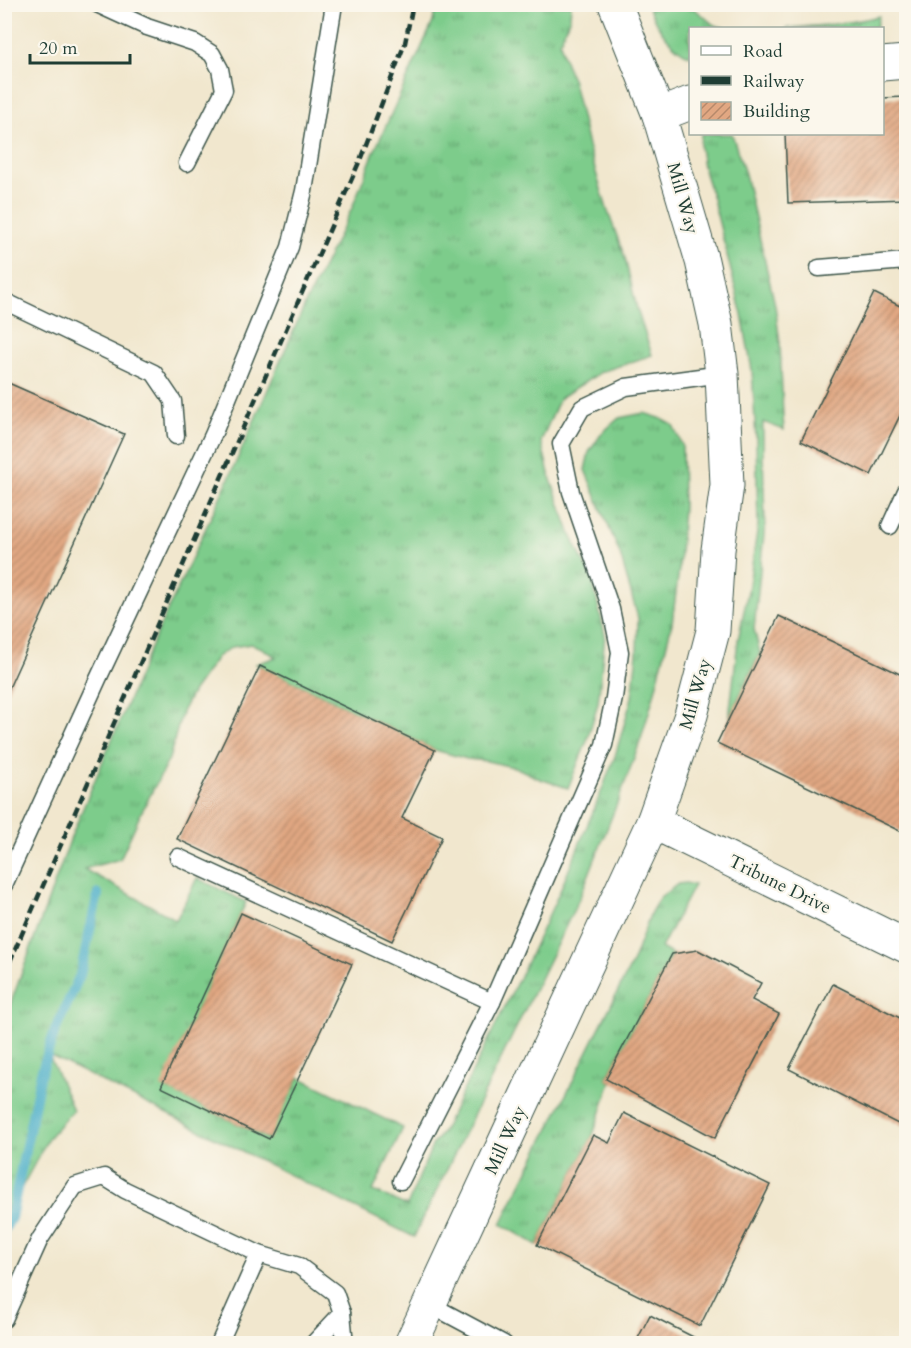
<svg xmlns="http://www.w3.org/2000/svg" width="911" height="1348" viewBox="0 0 911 1348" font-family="Cardo,serif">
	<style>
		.grass { fill: url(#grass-tufts); stroke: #4e8460; stroke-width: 1.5 }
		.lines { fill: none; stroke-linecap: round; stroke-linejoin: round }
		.stream { stroke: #49aec8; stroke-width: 10 }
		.building { fill: url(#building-hatch) }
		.lane-casing { stroke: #3e564b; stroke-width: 19 }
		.street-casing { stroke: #3e564b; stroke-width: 35 }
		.secondary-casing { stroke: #3e564b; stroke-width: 35 }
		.lane { stroke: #fff; stroke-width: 16 }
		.street { stroke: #fff; stroke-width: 33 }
		.secondary { stroke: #fff; stroke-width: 33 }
		.rail { stroke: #1f3d34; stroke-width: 4.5; stroke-dasharray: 9 4.5; stroke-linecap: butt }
		.labels { text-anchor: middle; stroke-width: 4.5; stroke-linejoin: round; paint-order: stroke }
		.street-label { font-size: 18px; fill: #1f3d34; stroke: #fbf7ec }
	</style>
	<defs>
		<pattern id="grass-tufts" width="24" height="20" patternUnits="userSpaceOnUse" patternTransform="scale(1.5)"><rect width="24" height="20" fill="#7dcc8b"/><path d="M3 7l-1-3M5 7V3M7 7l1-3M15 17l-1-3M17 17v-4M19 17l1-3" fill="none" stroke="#66a772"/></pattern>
		<pattern id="building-hatch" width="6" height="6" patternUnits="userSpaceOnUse" patternTransform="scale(1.5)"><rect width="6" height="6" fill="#e1a782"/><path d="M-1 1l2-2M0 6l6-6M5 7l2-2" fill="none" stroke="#b6896b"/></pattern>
	</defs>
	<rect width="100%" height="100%" fill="#fbf7ec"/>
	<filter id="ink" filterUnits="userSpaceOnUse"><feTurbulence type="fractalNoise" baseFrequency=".0167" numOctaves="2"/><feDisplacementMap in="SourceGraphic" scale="12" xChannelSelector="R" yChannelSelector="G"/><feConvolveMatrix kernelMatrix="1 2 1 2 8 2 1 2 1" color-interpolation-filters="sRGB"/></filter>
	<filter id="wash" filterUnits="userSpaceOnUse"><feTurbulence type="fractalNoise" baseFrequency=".008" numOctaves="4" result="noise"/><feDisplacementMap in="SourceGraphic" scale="24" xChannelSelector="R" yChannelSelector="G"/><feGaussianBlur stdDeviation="1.35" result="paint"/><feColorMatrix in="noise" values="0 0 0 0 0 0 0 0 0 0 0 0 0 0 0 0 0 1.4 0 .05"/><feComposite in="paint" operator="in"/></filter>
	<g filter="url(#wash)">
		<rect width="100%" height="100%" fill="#f1e7ce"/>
		<!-- grass -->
		<g class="grass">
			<path d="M436,5h135l-1,12 -10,25 4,16 9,24 15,64 19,63 18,49 12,51 15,46 -51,17 -41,26 -19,43 9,36 21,58 21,45 13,55 -7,68 -11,38 -19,47 -28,-9 -23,-11 -30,-7 -20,-2 -32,-9 -179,-86 20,-7 -14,-9 -11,-4 -19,3 -15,10 -24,34 -11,21 -13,47 -28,54 -21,46 -36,10 92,51 21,-42 49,24 -84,185 106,52 31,-62 104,51 -30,63 34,15 26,-62 9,-11 83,-167 35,-75 41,-99 14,-36 17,-59 5,-44 1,-35 -18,-64 -35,-84 4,-18 13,-19 17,-15 25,-5 16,5 13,7 9,20 1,61 -4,63 -7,54 -18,72 -13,44 -21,57 -40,101 -166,340 -365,-182 24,55 -24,27 -34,63 -10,39v-220l68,-187 79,-188 77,-166 78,-178 45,-92 22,-56 59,-130z"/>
			<path d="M647,5h43l24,20 11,3h-35v28c-21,-9 -34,-31 -43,-51z"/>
			<path d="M879,16l-3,12h-91c31,-2 63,-4 94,-12z"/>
			<path d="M701,134h31l13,40 30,131 5,38 3,73 1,14 -21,-8v28l2,75 -11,104 6,24 -31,65 9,-78 10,-49 10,-66 -2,-86 -4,-69 -10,-55 -29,-116 -10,-32 -3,-20z"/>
			<path d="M686,883l8,2 -33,63 11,6 -66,125 5,3 -18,53 -56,110 -36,-21 132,-263 18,-49 9,-15 18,-13z"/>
		</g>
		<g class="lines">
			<!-- stream -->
			<path class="stream" d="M4,1230l7,-12 30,-145 14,-42 25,-56 18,-81"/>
		</g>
		<g id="blocks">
			<!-- building -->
			<g class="building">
				<path d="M906,97v102l-118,4 -3,-69h97v-36z"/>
				<path d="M874,293l32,16v94l-35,72 -70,-34z"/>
				<path d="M4,381l120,53 -120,265z"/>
				<path d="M779,616l127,61v157l-189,-91z"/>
				<path d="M260,666l175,84 -33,68 40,19 -50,104 -215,-102z"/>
				<path d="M241,913l111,51 -53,113 -30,62 -108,-52z"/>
				<path d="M698,950l63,33 -9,17 27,14 -64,124 -109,-59 66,-125z"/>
				<path d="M833,984l73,37v107l-117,-59z"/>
				<path d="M624,1113l146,72 -70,141 -163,-81 56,-110 16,8z"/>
				<path d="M650,1315l57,29h-72z"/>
			</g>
		</g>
	</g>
	<g filter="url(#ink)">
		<use href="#blocks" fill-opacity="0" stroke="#3e564b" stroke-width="1.5"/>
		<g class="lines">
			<defs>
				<g id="lane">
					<path d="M97,4l50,23 48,16 17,11 8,15 4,21 -37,73"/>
					<path d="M819,268l87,-7"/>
					<path d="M4,301l150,72 19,28 3,35"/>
					<path d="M890,526l16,-35"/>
					<path d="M178,857l314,145"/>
					<path d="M4,885l94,-206 115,-244 77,-188 14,-56 30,-187"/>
					<path d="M401,1181l91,-179 112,-257 10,-47 6,-46 -9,-43 -40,-117 -10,-48 21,-36 44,-21 96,-13"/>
					<path d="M429,1304l75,40"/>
					<path d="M4,1319l36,-80 35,-53 29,-9 21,13 134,64 40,12 36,27 7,20 3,31"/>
					<path d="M219,1344l40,-90"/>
					<path d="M313,1344l29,-31"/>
				</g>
				<g id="street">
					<path d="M882,64l24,-2"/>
					<path d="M659,115l31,-12"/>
					<path d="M653,822l253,124"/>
				</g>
				<path id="secondary" d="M411,1344l242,-522 38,-107 22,-84 5,-81 9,-65 -5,-111 -6,-50 -14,-63 -43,-146 -44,-111"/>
			</defs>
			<!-- lane casing -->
			<use href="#lane" class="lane-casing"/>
			<!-- street casing -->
			<use href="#street" class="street-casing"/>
			<!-- secondary casing -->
			<use href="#secondary" class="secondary-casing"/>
			<!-- lane -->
			<use href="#lane" class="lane"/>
			<!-- street -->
			<use href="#street" class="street"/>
			<!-- secondary -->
			<use href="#secondary" class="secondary"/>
			<!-- rail -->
			<path class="rail" d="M4,975l356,-815 45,-117 8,-39"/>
		</g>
	</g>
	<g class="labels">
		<!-- street labels -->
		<g class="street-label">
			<text transform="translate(683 198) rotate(74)" y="6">Mill Way</text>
			<text transform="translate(695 694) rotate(-74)" y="6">Mill Way</text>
			<text transform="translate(780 884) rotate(26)" y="6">Tribune Drive</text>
			<text transform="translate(505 1140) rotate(-65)" y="6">Mill Way</text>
		</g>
	</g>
	<!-- margin -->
	<rect width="911" height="1348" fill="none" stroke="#fbf7ec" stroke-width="24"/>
	<!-- legend -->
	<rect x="689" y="27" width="195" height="108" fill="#fbf7ec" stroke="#a3ada2" stroke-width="1.5"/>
	<rect x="701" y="46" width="30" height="9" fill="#ffffff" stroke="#a3ada2" stroke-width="1.5"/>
	<text x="743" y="57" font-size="18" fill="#1f3d34">Road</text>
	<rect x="701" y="76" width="30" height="9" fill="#1f3d34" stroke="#a3ada2" stroke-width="1.5"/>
	<text x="743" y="87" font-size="18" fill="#1f3d34">Railway</text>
	<rect x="701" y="102" width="30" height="18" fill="url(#building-hatch)" stroke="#a3ada2" stroke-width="1.5"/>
	<text x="743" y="117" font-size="18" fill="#1f3d34">Building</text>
	<!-- scale -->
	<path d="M30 54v9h100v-9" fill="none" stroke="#1f3d34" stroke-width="3"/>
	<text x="39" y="54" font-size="18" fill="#1f3d34" stroke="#fbf7ec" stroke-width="4.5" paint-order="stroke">20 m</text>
</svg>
